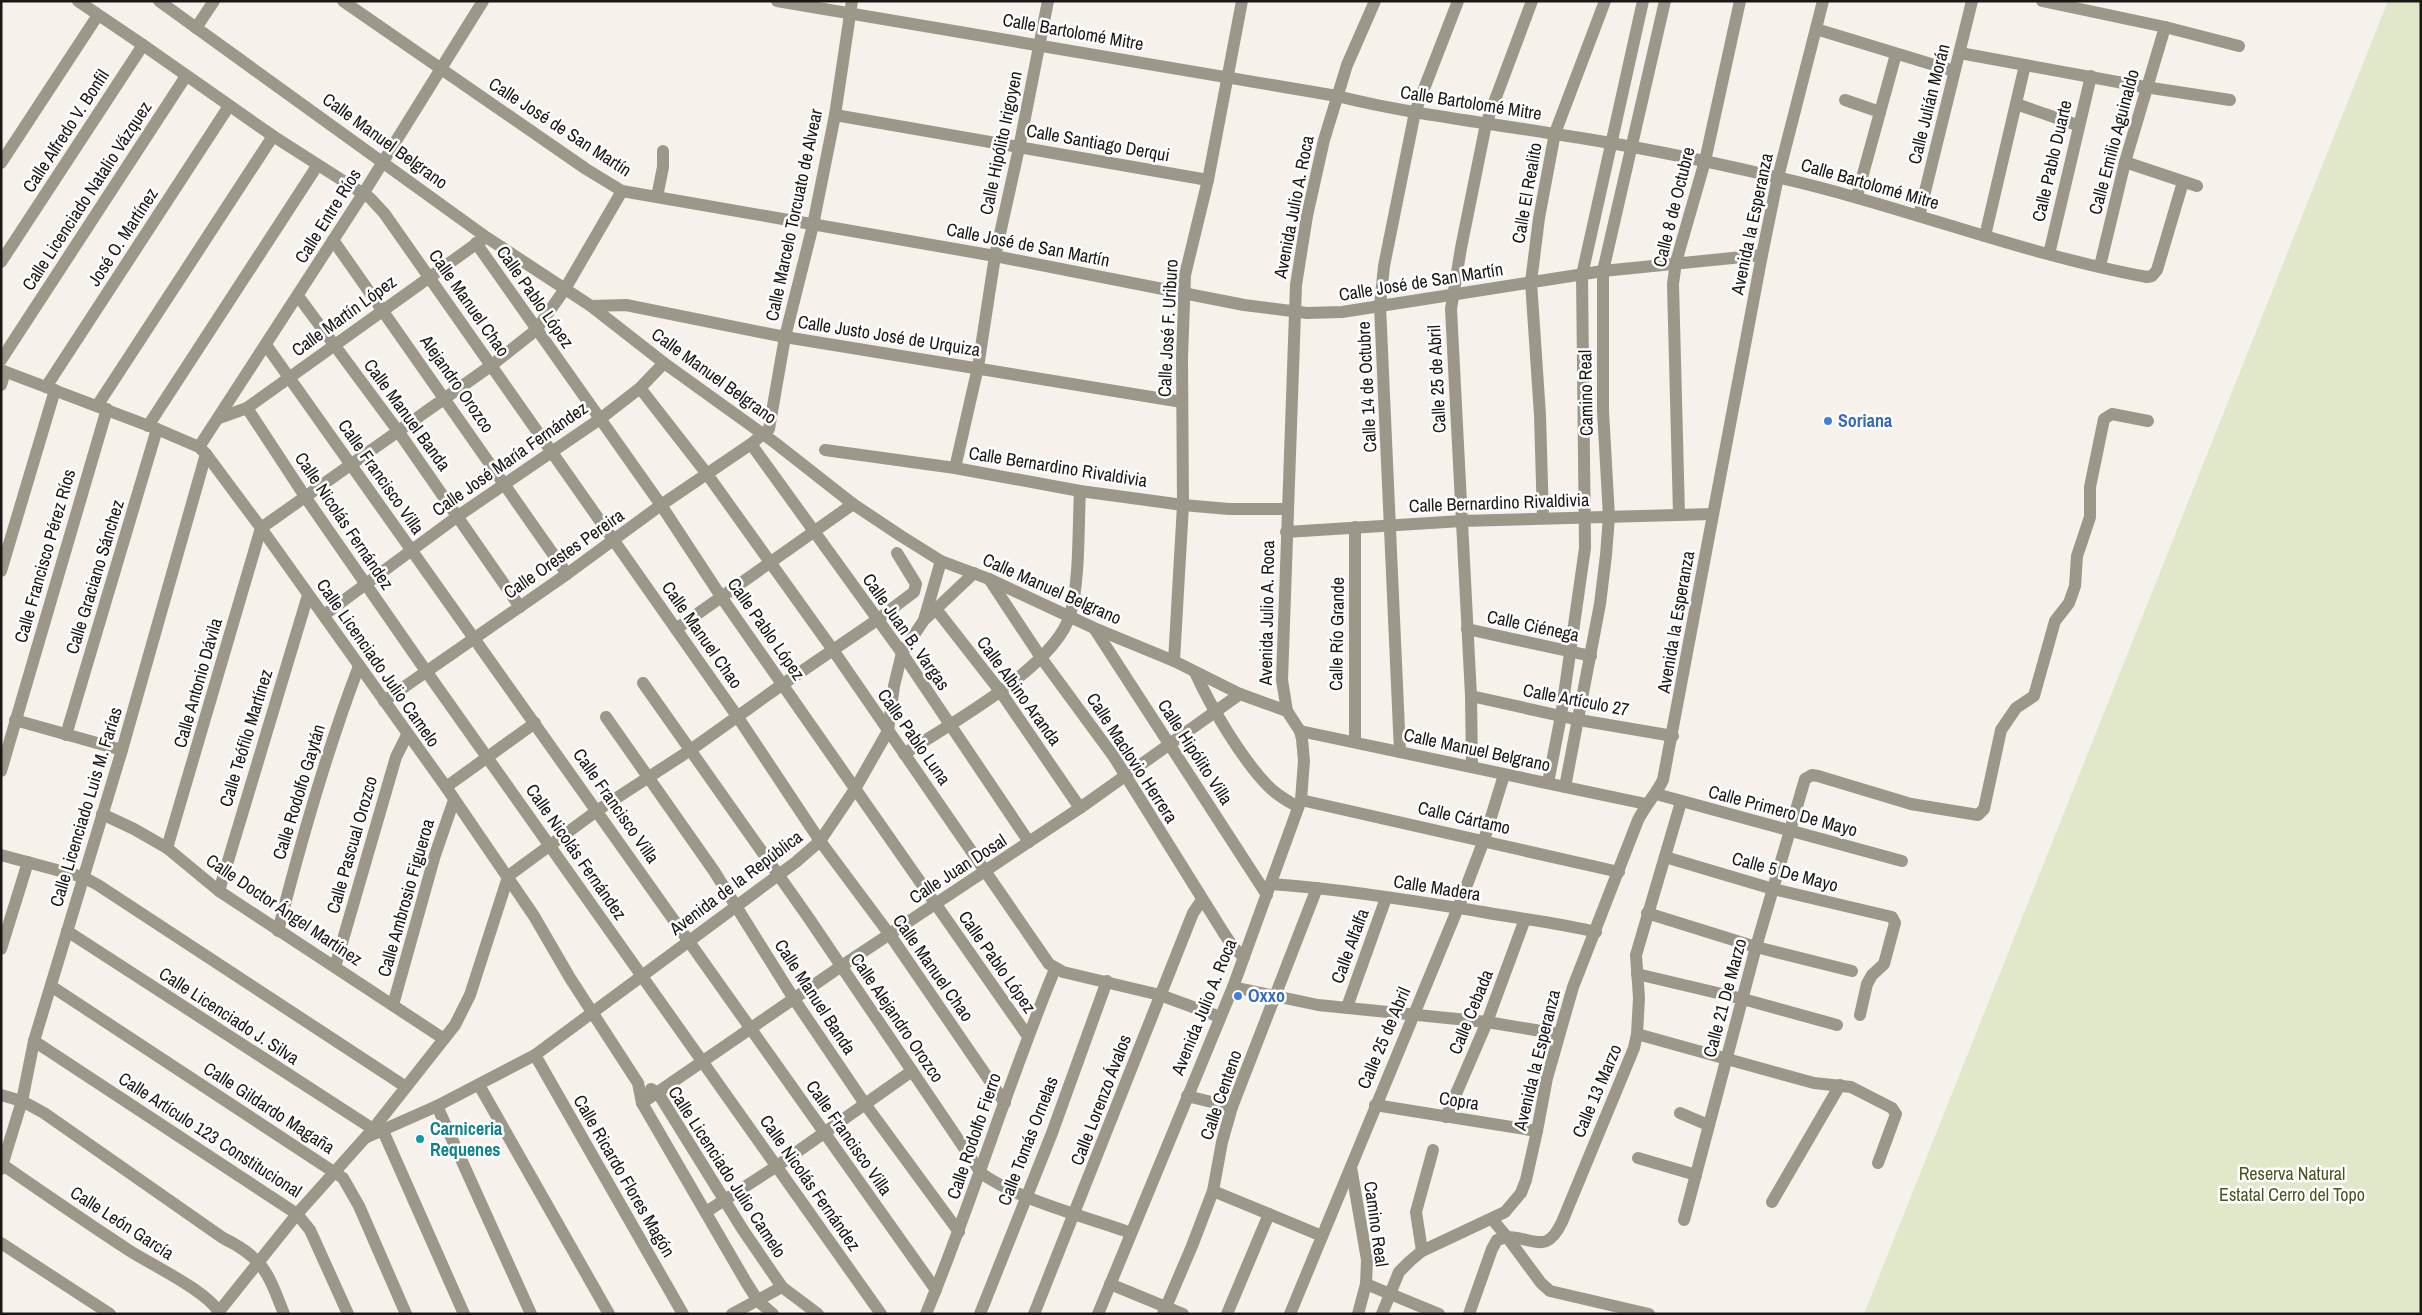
<svg xmlns="http://www.w3.org/2000/svg" width="2422" height="1315" viewBox="0 0 2422 1315" font-family="'Archivo Narrow',sans-serif">
	<style>
		.green { fill: #e0e8c9 }
		.lines { fill: none; stroke-linecap: round; stroke-linejoin: round }
		.minor { stroke: #9c9889; stroke-width: 12 }
		.shop-dot { fill: #3f7fe0; stroke: #fff; stroke-width: 2 }
		.culture-dot { fill: #0f9aa8; stroke: #fff; stroke-width: 2 }
		.labels { text-anchor: middle; stroke-width: 5; stroke-linejoin: round; paint-order: stroke }
		.street-label { font-size: 18px; fill: #1a1816; stroke: #fff }
		.shop-label { font-size: 18px; font-weight: bold; fill: #366cbe; stroke: #fff; text-anchor: start }
		.culture-label { font-size: 18px; font-weight: bold; fill: #0d838f; stroke: #fff; text-anchor: start }
		.park-label { font-size: 18px; fill: #49541e; stroke: #fff }
	</style>
	<rect width="100%" height="100%" fill="#f6f1ea"/>
	<!-- green -->
	<path class="green" d="M2388,1h33v1313h-557z"/>
	<g class="lines">
		<!-- minor -->
		<g class="minor">
			<path d="M78,1l65,44 130,91 97,62 14,15 353,503 83,125 70,94 115,168"/>
			<path d="M159,1l327,236 105,69 73,57 110,79 79,62 48,32 40,25 48,18 105,49 80,33 66,33 47,17"/>
			<path d="M343,1l243,168 36,22 373,65 249,49 63,8 35,-1 261,-41 159,-16"/>
			<path d="M777,1l560,95c72,18 145,26 218,38 74,11 148,26 221,43 125,28 245,77 371,100l5,-1 5,-6 26,-88"/>
			<path d="M2042,1l123,26 74,19"/>
			<path d="M196,28l18,-27"/>
			<path d="M1816,29l138,42"/>
			<path d="M1960,53l185,34 85,13"/>
			<path d="M1845,100l35,12"/>
			<path d="M2016,104l61,21"/>
			<path d="M835,115l373,65"/>
			<path d="M2125,162l72,24"/>
			<path d="M1,163l97,-148"/>
			<path d="M1857,196l39,-142"/>
			<path d="M657,197l6,-30v-16"/>
			<path d="M1919,216l53,-215"/>
			<path d="M1985,236l40,-171"/>
			<path d="M333,240l234,334"/>
			<path d="M476,243l185,262 61,93 305,437"/>
			<path d="M2049,254l42,-178"/>
			<path d="M1,262l142,-217"/>
			<path d="M2100,266l25,-104 40,-135"/>
			<path d="M298,296l100,135 122,176"/>
			<path d="M591,306l35,-1 159,32 397,65"/>
			<path d="M266,345l670,945"/>
			<path d="M1,360l185,-284"/>
			<path d="M1,370l156,59 42,18 7,7 55,74 185,259 88,129 36,62 68,105 4,20 104,179 12,19 15,13"/>
			<path d="M1,385l4,-13"/>
			<path d="M46,387l183,-281"/>
			<path d="M640,388l67,86 126,176 216,314 14,8 97,23 60,22"/>
			<path d="M97,406l176,-270"/>
			<path d="M247,408l59,90 120,173 455,643"/>
			<path d="M219,418l28,-10 236,-169"/>
			<path d="M148,426l169,-260"/>
			<path d="M751,444l151,209 127,189"/>
			<path d="M199,447l164,-253 120,-193"/>
			<path d="M825,450l130,18 125,23 103,14 46,4h57"/>
			<path d="M955,468l23,-101 17,-111 24,-108 29,-147"/>
			<path d="M1679,514l-6,-230 3,-22 29,-101 35,-160"/>
			<path d="M1543,518l-3,-103 -9,-133 8,-64 16,-85 50,-132"/>
			<path d="M1286,532l176,-11 251,-7"/>
			<path d="M1,571l54,-181"/>
			<path d="M989,579l53,80 72,98 111,178 9,13 10,9"/>
			<path d="M936,609l38,-36"/>
			<path d="M324,615l134,-99 142,-97 40,-31 24,-25"/>
			<path d="M925,619l11,-10 64,82 80,117"/>
			<path d="M1094,628l173,267"/>
			<path d="M676,629l177,-125"/>
			<path d="M1467,629l124,27"/>
			<path d="M1174,661l9,-156 -1,-147 3,-83 23,-95 34,-179"/>
			<path d="M1195,672c15,34 48,89 74,115 9,9 19,14 29,20"/>
			<path d="M643,683l165,234 173,256c37,27 106,44 150,60"/>
			<path d="M1471,696l108,24 94,16"/>
			<path d="M384,701l183,-127 94,-69 90,-61 18,-15 16,-92 28,-112 22,-110 17,-114"/>
			<path d="M606,717l108,154 80,128 71,105 94,128"/>
			<path d="M15,720l107,30"/>
			<path d="M1300,731l346,73"/>
			<path d="M66,735l91,-306"/>
			<path d="M1355,742v-215"/>
			<path d="M1400,752l-20,-446 4,-40 31,-154 43,-111"/>
			<path d="M904,754c45,-30 151,-87 166,-139 10,-33 8,-89 10,-124"/>
			<path d="M1472,767l-1,-71 -20,-387 10,-61 25,-124 46,-123"/>
			<path d="M1,771l106,-362"/>
			<path d="M1548,783l13,-67 24,-168 -3,-273 61,-274"/>
			<path d="M446,787l89,-64"/>
			<path d="M1565,787l35,-183 6,-49 3,-38 -6,-106v-140l62,-270"/>
			<path d="M1656,794l246,67"/>
			<path d="M1301,800l318,72"/>
			<path d="M102,814l32,15 33,19 52,43 225,148"/>
			<path d="M167,848l94,-320 231,-163 44,-35 29,-41 57,-98"/>
			<path d="M1,855l82,22 15,8 308,202"/>
			<path d="M1665,857l108,32 119,28 3,6 -11,41 -12,11 -5,9 -7,31"/>
			<path d="M1271,884c71,5 142,17 212,28 38,7 76,11 113,20"/>
			<path d="M219,891l89,-296"/>
			<path d="M1647,913l109,34 96,24"/>
			<path d="M67,931l306,198"/>
			<path d="M278,931c23,-90 48,-179 81,-265"/>
			<path d="M1,949l27,-87"/>
			<path d="M335,967l61,-210 11,-22"/>
			<path d="M1637,974l106,25 94,26"/>
			<path d="M51,986l292,192 16,28 47,108"/>
			<path d="M1233,987l85,18 169,17 72,12"/>
			<path d="M393,1005l42,-150 19,-55"/>
			<path d="M1347,1007l39,-109"/>
			<path d="M1637,1034l144,40 33,9 37,4 41,21 4,6 -18,49"/>
			<path d="M34,1041l263,173 13,16 38,84"/>
			<path d="M535,1055l148,259"/>
			<path d="M479,1085l130,229"/>
			<path d="M651,1089l7,4 85,137 39,57 36,27"/>
			<path d="M1,1095l21,6 22,12 179,125c41,20 45,35 61,76"/>
			<path d="M1187,1096l45,11"/>
			<path d="M642,1103l198,-136 240,-159 160,-114"/>
			<path d="M1375,1105l162,26"/>
			<path d="M437,1106l94,208"/>
			<path d="M1680,1113l28,12"/>
			<path d="M1446,1117l41,-95 38,-103"/>
			<path d="M383,1131l81,183"/>
			<path d="M367,1137l70,-31 98,-51 261,-193 24,-21 35,-52 33,-58 6,-45 8,-33 22,-33 17,-59"/>
			<path d="M1638,1158l58,17"/>
			<path d="M3,1165c42,29 84,58 127,86 22,14 79,41 90,63"/>
			<path d="M1351,1167l16,93 -1,24 -8,30"/>
			<path d="M1,1169l21,-68 12,-60 88,-291 84,-296"/>
			<path d="M1213,1191l109,45"/>
			<path d="M1772,1202l68,-117"/>
			<path d="M706,1212l71,-46 135,-95"/>
			<path d="M1492,1219l15,18c29,1 39,18 55,-15l72,-174 3,-14 2,-36 -3,-43 45,-153"/>
			<path d="M1684,1220l72,-273 49,-168 7,-4 6,1 93,28 67,11 6,-6 17,-79 15,-22 18,-12 21,-75 14,-18 6,-17 2,-30 13,-39v-30l14,-68 8,-5 36,7"/>
			<path d="M1,1243l109,71"/>
			<path d="M1422,1251l-6,-39 17,-62"/>
			<path d="M1110,1284l73,30"/>
			<path d="M1366,1284l73,30"/>
			<path d="M217,1314l80,-100 76,-85 82,-104 15,-30 38,-118 3,-3 87,-64 91,-59 94,-67 94,-64 37,-28 2,-8 -19,-31"/>
			<path d="M732,1314l50,-27"/>
			<path d="M926,1314c47,-114 82,-232 129,-345"/>
			<path d="M980,1314l72,-181 55,-152"/>
			<path d="M1034,1314l159,-401 9,-13"/>
			<path d="M1098,1314l135,-327 68,-187 3,-39 -2,-22 -2,-8 -13,-20 -5,-31 14,-395 11,-69 17,-76 23,-75 28,-64"/>
			<path d="M1163,1314l29,-68 21,-55 9,-49 10,-35 85,-219"/>
			<path d="M1227,1314l42,-100"/>
			<path d="M1290,1314l168,-406 26,-68 20,-65"/>
			<path d="M1382,1314l17,-42 11,-11 12,-10 83,-39 16,-19 5,-13 11,-49 10,-53 26,-91 65,-167c7,-14 18,-26 25,-40l99,-525 16,-78 45,-176"/>
			<path d="M1469,1314l23,-65 5,-9 10,-3 34,46 9,8 99,23"/>
		</g>
	</g>
	<!-- markers -->
	<g class="shop-dot">
		<circle cx="1828" cy="421" r="5"/>
		<circle cx="1238" cy="996" r="5"/>
	</g>
	<circle class="culture-dot" cx="420" cy="1139" r="5"/>
	<g class="labels">
		<!-- street labels -->
		<g class="street-label">
			<text transform="translate(1073 32) rotate(10)" y="6">Calle Bartolomé Mitre</text>
			<text transform="translate(1471 103) rotate(9)" y="6">Calle Bartolomé Mitre</text>
			<text transform="translate(1929 104) rotate(-76)" y="6">Calle Julián Morán</text>
			<text transform="translate(560 127) rotate(33)" y="6">Calle José de San Martín</text>
			<text transform="translate(66 131) rotate(-57)" y="6">Calle Alfredo V. Bonfil</text>
			<text transform="translate(385 141) rotate(36)" y="6">Calle Manuel Belgrano</text>
			<text transform="translate(2114 142) rotate(-75)" y="6">Calle Emilio Aguinaldo</text>
			<text transform="translate(1001 143) rotate(-78)" y="6">Calle Hipólito Irigoyen</text>
			<text transform="translate(1098 143) rotate(10)" y="6">Calle Santiago Derqui</text>
			<text transform="translate(2052 161) rotate(-77)" y="6">Calle Pablo Duarte</text>
			<text transform="translate(1870 184) rotate(16)" y="6">Calle Bartolomé Mitre</text>
			<text transform="translate(1527 193) rotate(-80)" y="6">Calle El Realito</text>
			<text transform="translate(87 196) rotate(-57)" y="6">Calle Licenciado Natalio Vázquez</text>
			<text transform="translate(1294 207) rotate(-79)" y="6">Avenida Julio A. Roca</text>
			<text transform="translate(1674 207) rotate(-76)" y="6">Calle 8 de Octubre</text>
			<text transform="translate(794 215) rotate(-78)" y="6">Calle Marcelo Torcuato de Alvear</text>
			<text transform="translate(328 216) rotate(-58)" y="6">Calle Entre Ríos</text>
			<text transform="translate(1752 224) rotate(-78)" y="6">Avenida la Esperanza</text>
			<text transform="translate(123 237) rotate(-57)" y="6">José O. Martínez</text>
			<text transform="translate(1028 245) rotate(11)" y="6">Calle José de San Martín</text>
			<text transform="translate(1421 282) rotate(-9)" y="6">Calle José de San Martín</text>
			<text transform="translate(535 297) rotate(55)" y="6">Calle Pablo López</text>
			<text transform="translate(469 303) rotate(55)" y="6">Calle Manuel Chao</text>
			<text transform="translate(344 316) rotate(-36)" y="6">Calle Martín López</text>
			<text transform="translate(1168 328) rotate(-87)" y="6">Calle José F. Uriburo</text>
			<text transform="translate(889 336) rotate(9)" y="6">Calle Justo José de Urquiza</text>
			<text transform="translate(714 376) rotate(36)" y="6">Calle Manuel Belgrano</text>
			<text transform="translate(1437 379) rotate(-93)" y="6">Calle 25 de Abril</text>
			<text transform="translate(457 384) rotate(55)" y="6">Alejandro Orozco</text>
			<text transform="translate(1367 387) rotate(-93)" y="6">Calle 14 de Octubre</text>
			<text transform="translate(1586 393) rotate(-91)" y="6">Camino Real</text>
			<text transform="translate(407 415) rotate(54)" y="6">Calle Manuel Banda</text>
			<text transform="translate(510 459) rotate(-35)" y="6">Calle José María Fernández</text>
			<text transform="translate(1058 467) rotate(9)" y="6">Calle Bernardino Rivaldivia</text>
			<text transform="translate(381 477) rotate(55)" y="6">Calle Francisco Villa</text>
			<text transform="translate(1499 503) rotate(-2)" y="6">Calle Bernardino Rivaldivia</text>
			<text transform="translate(344 521) rotate(56)" y="6">Calle Nicolás Fernández</text>
			<text transform="translate(564 554) rotate(-35)" y="6">Calle Orestes Pereira</text>
			<text transform="translate(45 556) rotate(-74)" y="6">Calle Francisco Pérez Ríos</text>
			<text transform="translate(95 577) rotate(-73)" y="6">Calle Graciano Sánchez</text>
			<text transform="translate(1052 589) rotate(24)" y="6">Calle Manuel Belgrano</text>
			<text transform="translate(1267 613) rotate(-89)" y="6">Avenida Julio A. Roca</text>
			<text transform="translate(1676 622) rotate(-80)" y="6">Avenida la Esperanza</text>
			<text transform="translate(1533 626) rotate(12)" y="6">Calle Ciénega</text>
			<text transform="translate(766 629) rotate(55)" y="6">Calle Pablo López</text>
			<text transform="translate(906 632) rotate(55)" y="6">Calle Juan B. Vargas</text>
			<text transform="translate(1337 634) rotate(-89)" y="6">Calle Río Grande</text>
			<text transform="translate(702 635) rotate(55)" y="6">Calle Manuel Chao</text>
			<text transform="translate(378 663) rotate(55)" y="6">Calle Licenciado Julio Camelo</text>
			<text transform="translate(198 683) rotate(-74)" y="6">Calle Antonio Dávila</text>
			<text transform="translate(1019 691) rotate(54)" y="6">Calle Albino Aranda</text>
			<text transform="translate(1576 700) rotate(11)" y="6">Calle Artículo 27</text>
			<text transform="translate(914 737) rotate(55)" y="6">Calle Pablo Luna</text>
			<text transform="translate(246 738) rotate(-73)" y="6">Calle Teófilo Martínez</text>
			<text transform="translate(1477 750) rotate(12)" y="6">Calle Manuel Belgrano</text>
			<text transform="translate(1195 752) rotate(57)" y="6">Calle Hipólito Villa</text>
			<text transform="translate(1132 758) rotate(57)" y="6">Calle Maclovio Herrera</text>
			<text transform="translate(299 792) rotate(-73)" y="6">Calle Rodolfo Gaytán</text>
			<text transform="translate(616 806) rotate(55)" y="6">Calle Francisco Villa</text>
			<text transform="translate(86 807) rotate(-73)" y="6">Calle Licenciado Luis M. Farías</text>
			<text transform="translate(1783 811) rotate(15)" y="6">Calle Primero De Mayo</text>
			<text transform="translate(1464 818) rotate(13)" y="6">Calle Cártamo</text>
			<text transform="translate(352 845) rotate(-74)" y="6">Calle Pascual Orozco</text>
			<text transform="translate(576 852) rotate(55)" y="6">Calle Nicolás Fernández</text>
			<text transform="translate(958 869) rotate(-33)" y="6">Calle Juan Dosal</text>
			<text transform="translate(1785 872) rotate(15)" y="6">Calle 5 De Mayo</text>
			<text transform="translate(736 883) rotate(-37)" y="6">Avenida de la República</text>
			<text transform="translate(1437 888) rotate(9)" y="6">Calle Madera</text>
			<text transform="translate(406 898) rotate(-74)" y="6">Calle Ambrosio Figueroa</text>
			<text transform="translate(284 910) rotate(34)" y="6">Calle Doctor Ángel Martínez</text>
			<text transform="translate(1350 946) rotate(-70)" y="6">Calle Alfalfa</text>
			<text transform="translate(997 962) rotate(55)" y="6">Calle Pablo López</text>
			<text transform="translate(933 968) rotate(55)" y="6">Calle Manuel Chao</text>
			<text transform="translate(815 997) rotate(57)" y="6">Calle Manuel Banda</text>
			<text transform="translate(1725 998) rotate(-75)" y="6">Calle 21 De Marzo</text>
			<text transform="translate(1204 1007) rotate(-68)" y="6">Avenida Julio A. Roca</text>
			<text transform="translate(1471 1012) rotate(-68)" y="6">Calle Cebada</text>
			<text transform="translate(229 1016) rotate(33)" y="6">Calle Licenciado J. Silva</text>
			<text transform="translate(897 1018) rotate(56)" y="6">Calle Alejandro Orozco</text>
			<text transform="translate(1384 1038) rotate(-67)" y="6">Calle 25 de Abril</text>
			<text transform="translate(1537 1060) rotate(-76)" y="6">Avenida la Esperanza</text>
			<text transform="translate(1597 1091) rotate(-67)" y="6">Calle 13 Marzo</text>
			<text transform="translate(1221 1095) rotate(-71)" y="6">Calle Centeno</text>
			<text transform="translate(1101 1100) rotate(-69)" y="6">Calle Lorenzo Ávalos</text>
			<text transform="translate(1459 1101) rotate(9)" y="6">Copra</text>
			<text transform="translate(269 1108) rotate(33)" y="6">Calle Gildardo Magaña</text>
			<text transform="translate(210 1135) rotate(33)" y="6">Calle Artículo 123 Constitucional</text>
			<text transform="translate(974 1136) rotate(-71)" y="6">Calle Rodolfo Fierro</text>
			<text transform="translate(849 1138) rotate(55)" y="6">Calle Francisco Villa</text>
			<text transform="translate(1028 1141) rotate(-69)" y="6">Calle Tomás Ornelas</text>
			<text transform="translate(727 1172) rotate(57)" y="6">Calle Licenciado Julio Camelo</text>
			<text transform="translate(624 1176) rotate(60)" y="6">Calle Ricardo Flores Magón</text>
			<text transform="translate(810 1183) rotate(55)" y="6">Calle Nicolás Fernández</text>
			<text transform="translate(122 1223) rotate(33)" y="6">Calle León García</text>
			<text transform="translate(1376 1224) rotate(82)" y="6">Camino Real</text>
		</g>
		<!-- shop labels -->
		<g class="shop-label">
			<text x="1838" y="427">Soriana</text>
			<text x="1248" y="1002">Oxxo</text>
		</g>
		<!-- culture labels -->
		<g class="culture-label">
			<text x="430" y="1135">Carniceria<tspan x="430" dy="21">Requenes</tspan></text>
		</g>
		<!-- park labels -->
		<g class="park-label">
			<text x="2292" y="1180">Reserva Natural<tspan x="2292" dy="21">Estatal Cerro del Topo</tspan></text>
		</g>
	</g>
	<!-- border -->
	<rect width="2422" height="1315" fill="none" stroke="#1a1816" stroke-width="5"/>
</svg>
